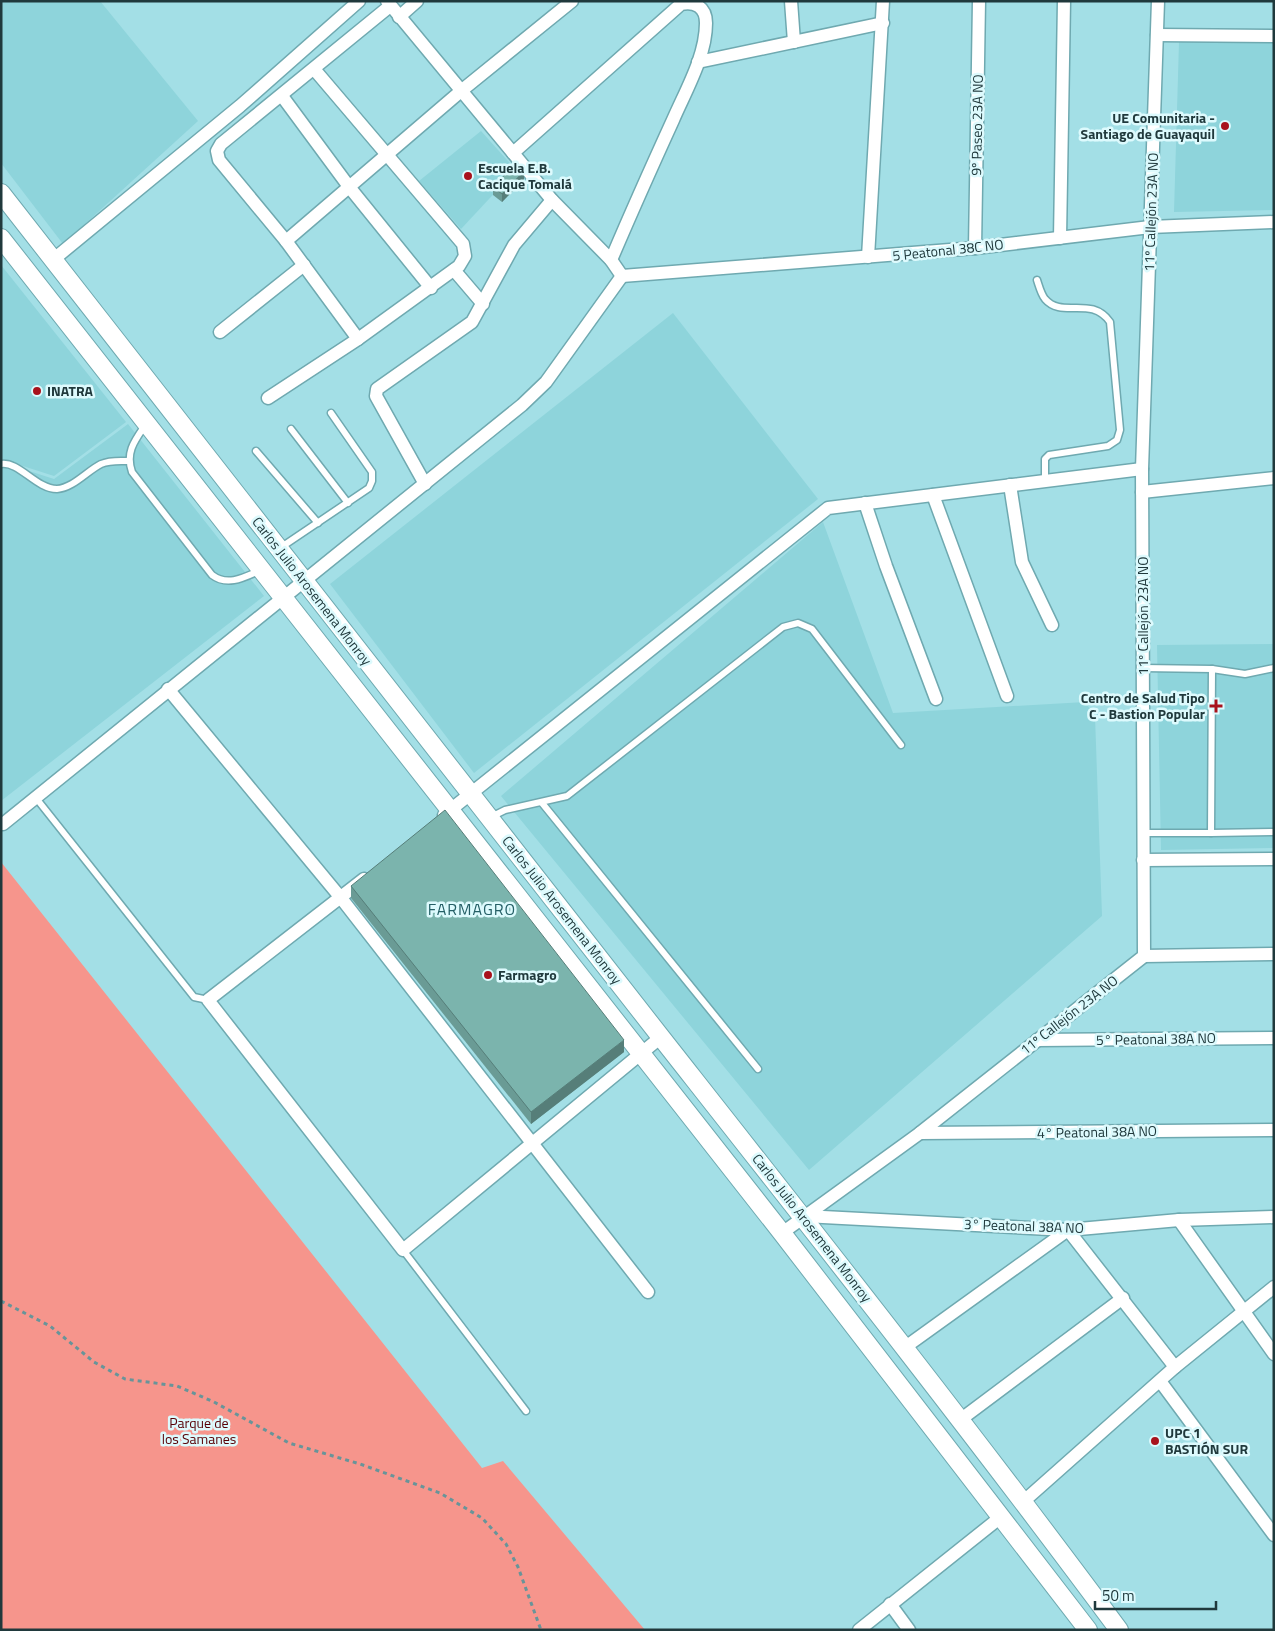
<svg xmlns="http://www.w3.org/2000/svg" width="1275" height="1631" viewBox="0 0 1275 1631" font-family="'Titillium Web',sans-serif">
	<style>
		.built { fill: #8ed4db }
		.green { fill: #f6958c }
		.lines { fill: none; stroke-linecap: round; stroke-linejoin: round }
		.service-casing { stroke: #6fa9b0; stroke-width: 9 }
		.minor-casing { stroke: #6fa9b0; stroke-width: 15 }
		.secondary-casing { stroke: #6fa9b0; stroke-width: 20 }
		.path { stroke: #689499; stroke-width: 3; stroke-dasharray: 4 4; stroke-linecap: butt }
		.service { stroke: #fff; stroke-width: 6 }
		.minor { stroke: #fff; stroke-width: 12 }
		.secondary { stroke: #fff; stroke-width: 18 }
		.wall { fill: #6a9b95 }
		.shaded-wall { fill: #567e79 }
		.building { fill: #7bb4ad; stroke: #567e79 }
		.poi-dot { fill: #a8121c; stroke: #ddfafd; stroke-width: 2 }
		.labels { text-anchor: middle; stroke-width: 5; stroke-linejoin: round; paint-order: stroke }
		.poi-label { font-size: 14px; font-weight: bold; fill: #20393c; stroke: #ddfafd; text-anchor: start }
		.street-label { font-size: 14px; fill: #20393c; stroke: #ddfafd }
		.park-label { font-size: 14px; fill: #580005; stroke: #ddfafd }
		.quarter-label { font-size: 16px; letter-spacing: 1px; fill: #245f66; stroke: #ddfafd }
	</style>
	<rect width="100%" height="100%" fill="#a3dfe6"/>
	<!-- built -->
	<g class="built">
		<path d="M1,1h99l98,120 -135,123 -62,-81z"/>
		<path d="M1274,41v169l-100,2 5,-170z"/>
		<path d="M481,131l35,39 -55,59 -42,-48z"/>
		<path d="M1,265l125,157 -72,54 -53,-17z"/>
		<path d="M673,313l145,186 -344,274 -144,-189z"/>
		<path d="M128,424l136,172 -263,205v-339l53,17z"/>
		<path d="M823,522l70,191 192,-11 10,14 7,200 -293,254 -308,-374z"/>
		<path d="M1274,644v204l-113,2 -4,-205z"/>
	</g>
	<!-- green -->
	<path class="green" d="M1,862l481,606 21,-7 142,169h-644z"/>
	<g class="lines">
		<defs>
			<g id="service">
				<path d="M1037,280c2,6 4,14 8,19 17,20 46,-4 65,23l10,108 -3,10 -9,6 -59,9 -4,4v22"/>
				<path d="M146,424c-11,16 -21,28 -14,48l80,103c16,12 33,2 49,-5"/>
				<path d="M291,429l57,74"/>
				<path d="M256,451l62,72"/>
				<path d="M1,464c18,-3 35,25 56,25 16,-1 30,-18 44,-25 9,-4 18,-3 27,-3"/>
				<path d="M280,548l89,-60 3,-7v-9l-41,-59"/>
				<path d="M1143,668l69,1 33,5 29,-6"/>
				<path d="M36,798l158,199 14,3"/>
				<path d="M542,803l216,266"/>
				<path d="M491,817l14,-7 62,-14 216,-169 15,-4 14,6 89,116"/>
				<path d="M1143,833h68l1,-164"/>
				<path d="M1211,833l63,-1"/>
				<path d="M403,1250l123,161"/>
			</g>
			<g id="minor">
				<path d="M791,1l3,41"/>
				<path d="M399,17l18,-16"/>
				<path d="M1157,35l117,1"/>
				<path d="M698,62l185,-39"/>
				<path d="M282,96l68,92 81,100"/>
				<path d="M513,153l168,-149c14,-3 25,3 25,19 0,33 -20,67 -33,97 -21,46 -42,93 -62,140"/>
				<path d="M1060,238l4,-237"/>
				<path d="M286,241l175,-150 111,-90"/>
				<path d="M975,248l4,-247"/>
				<path d="M868,257l15,-256"/>
				<path d="M54,259l186,-153 119,-105"/>
				<path d="M454,270l29,34"/>
				<path d="M622,276l353,-28 175,-21 124,-5"/>
				<path d="M220,332l84,-67"/>
				<path d="M358,339l-72,-98 -67,-81 -2,-9 4,-7 169,-138"/>
				<path d="M268,398l90,-59 101,-73 6,-10 -2,-12 -149,-175"/>
				<path d="M425,484l-49,-88 1,-7 95,-67 42,-77 38,-45"/>
				<path d="M1010,485l12,77 30,63"/>
				<path d="M1142,492l132,-14"/>
				<path d="M933,495l74,201"/>
				<path d="M865,503l21,63 50,133"/>
				<path d="M168,689l173,209 307,394"/>
				<path d="M444,815l384,-307 314,-39"/>
				<path d="M3,824l519,-419 24,-23 76,-106 -11,-16 -59,-60 -165,-199"/>
				<path d="M1143,860l131,-1"/>
				<path d="M364,879l-156,121 195,250 258,-213"/>
				<path d="M1144,956l130,-2"/>
				<path d="M1037,1040l237,-2"/>
				<path d="M920,1133l354,-3"/>
				<path d="M804,1216l264,14 111,-10 95,-3"/>
				<path d="M1179,1220l95,134"/>
				<path d="M782,1233l138,-100 224,-177 -2,-487 16,-468"/>
				<path d="M904,1348l164,-118 107,137"/>
				<path d="M1160,1381l114,154"/>
				<path d="M960,1420l163,-122"/>
				<path d="M1024,1501l151,-134 99,-80"/>
				<path d="M890,1604l19,26"/>
				<path d="M859,1630l143,-114"/>
			</g>
			<g id="secondary">
				<path d="M1,193c220,281 439,563 659,843 155,197 310,393 459,594"/>
				<path d="M1,238l781,995 306,397"/>
			</g>
		</defs>
		<!-- service casing -->
		<use href="#service" class="service-casing"/>
		<!-- minor casing -->
		<use href="#minor" class="minor-casing"/>
		<!-- secondary casing -->
		<use href="#secondary" class="secondary-casing"/>
		<!-- path -->
		<path class="path" d="M1,1301l49,25 44,36 31,17 52,7 37,16 75,41 71,21 80,29 42,25 24,26 12,23 23,63"/>
		<!-- service -->
		<use href="#service" class="service"/>
		<!-- minor -->
		<use href="#minor" class="minor"/>
		<!-- secondary -->
		<use href="#secondary" class="secondary"/>
	</g>
	<!-- wall -->
	<g class="wall">
		<path d="M524,179l-22,23 -9,-7v-8z"/>
		<path d="M351,886l273,166 -93,72 -180,-226z"/>
	</g>
	<!-- shaded-wall -->
	<g class="shaded-wall">
		<path d="M524,171v8l-22,23v-8z"/>
		<path d="M624,1040v12l-93,72v-12z"/>
	</g>
	<!-- building -->
	<g class="building">
		<path d="M517,162l7,9 -22,23 -9,-7z"/>
		<path d="M445,810l179,230 -93,72 -180,-226z"/>
	</g>
	<!-- markers -->
	<g class="poi-dot">
		<circle cx="1225" cy="126" r="5"/>
		<circle cx="468" cy="176" r="5"/>
		<circle cx="37" cy="391" r="5"/>
		<path d="M1213.5 698.5h5v5h5v5h-5v5h-5v-5h-5v-5h5z"/>
		<circle cx="488" cy="975" r="5"/>
		<circle cx="1155" cy="1441" r="5"/>
	</g>
	<g class="labels">
		<!-- poi labels -->
		<g class="poi-label">
			<text x="1215" y="123" text-anchor="end">UE Comunitaria -<tspan x="1215" dy="16">Santiago de Guayaquil</tspan></text>
			<text x="478" y="173">Escuela E.B.<tspan x="478" dy="16">Cacique Tomalá</tspan></text>
			<text x="47" y="396">INATRA</text>
			<text x="1205" y="703" text-anchor="end">Centro de Salud Tipo<tspan x="1205" dy="16">C - Bastion Popular</tspan></text>
			<text x="498" y="980">Farmagro</text>
			<text x="1165" y="1438">UPC 1<tspan x="1165" dy="16">BASTIÓN SUR</tspan></text>
		</g>
		<!-- street labels -->
		<g class="street-label">
			<text transform="translate(977 125) rotate(-89)" y="5">9º Paseo 23A NO</text>
			<text transform="translate(1151 212) rotate(-88)" y="5">11º Callejón 23A NO</text>
			<text transform="translate(948 250) rotate(-6)" y="5">5 Peatonal 38C NO</text>
			<text transform="translate(312 591) rotate(52)" y="5">Carlos Julio Arosemena Monroy</text>
			<text transform="translate(1143 616) rotate(-90)" y="5">11º Callejón 23A NO</text>
			<text transform="translate(562 910) rotate(52)" y="5">Carlos Julio Arosemena Monroy</text>
			<text transform="translate(1069 1015) rotate(-38)" y="5">11º Callejón 23A NO</text>
			<text transform="translate(1156 1039) rotate(-1)" y="5">5° Peatonal 38A NO</text>
			<text transform="translate(1097 1132) rotate(-1)" y="5">4° Peatonal 38A NO</text>
			<text transform="translate(1024 1226) rotate(2)" y="5">3° Peatonal 38A NO</text>
			<text transform="translate(812 1228) rotate(52)" y="5">Carlos Julio Arosemena Monroy</text>
		</g>
		<!-- park labels -->
		<g class="park-label">
			<text x="199" y="1428">Parque de<tspan x="199" dy="16">los Samanes</tspan></text>
		</g>
		<!-- quarter labels -->
		<g class="quarter-label">
			<text x="472" y="915">FARMAGRO</text>
		</g>
	</g>
	<!-- border -->
	<rect width="1275" height="1631" fill="none" stroke="#20393c" stroke-width="5"/>
	<!-- scale -->
	<path d="M1095 1601v8h121v-8" fill="none" stroke="#20393c" stroke-width="2.5"/>
	<text x="1102" y="1601" font-size="15" fill="#20393c" stroke="#ddfafd" stroke-width="4" paint-order="stroke">50 m</text>
</svg>
